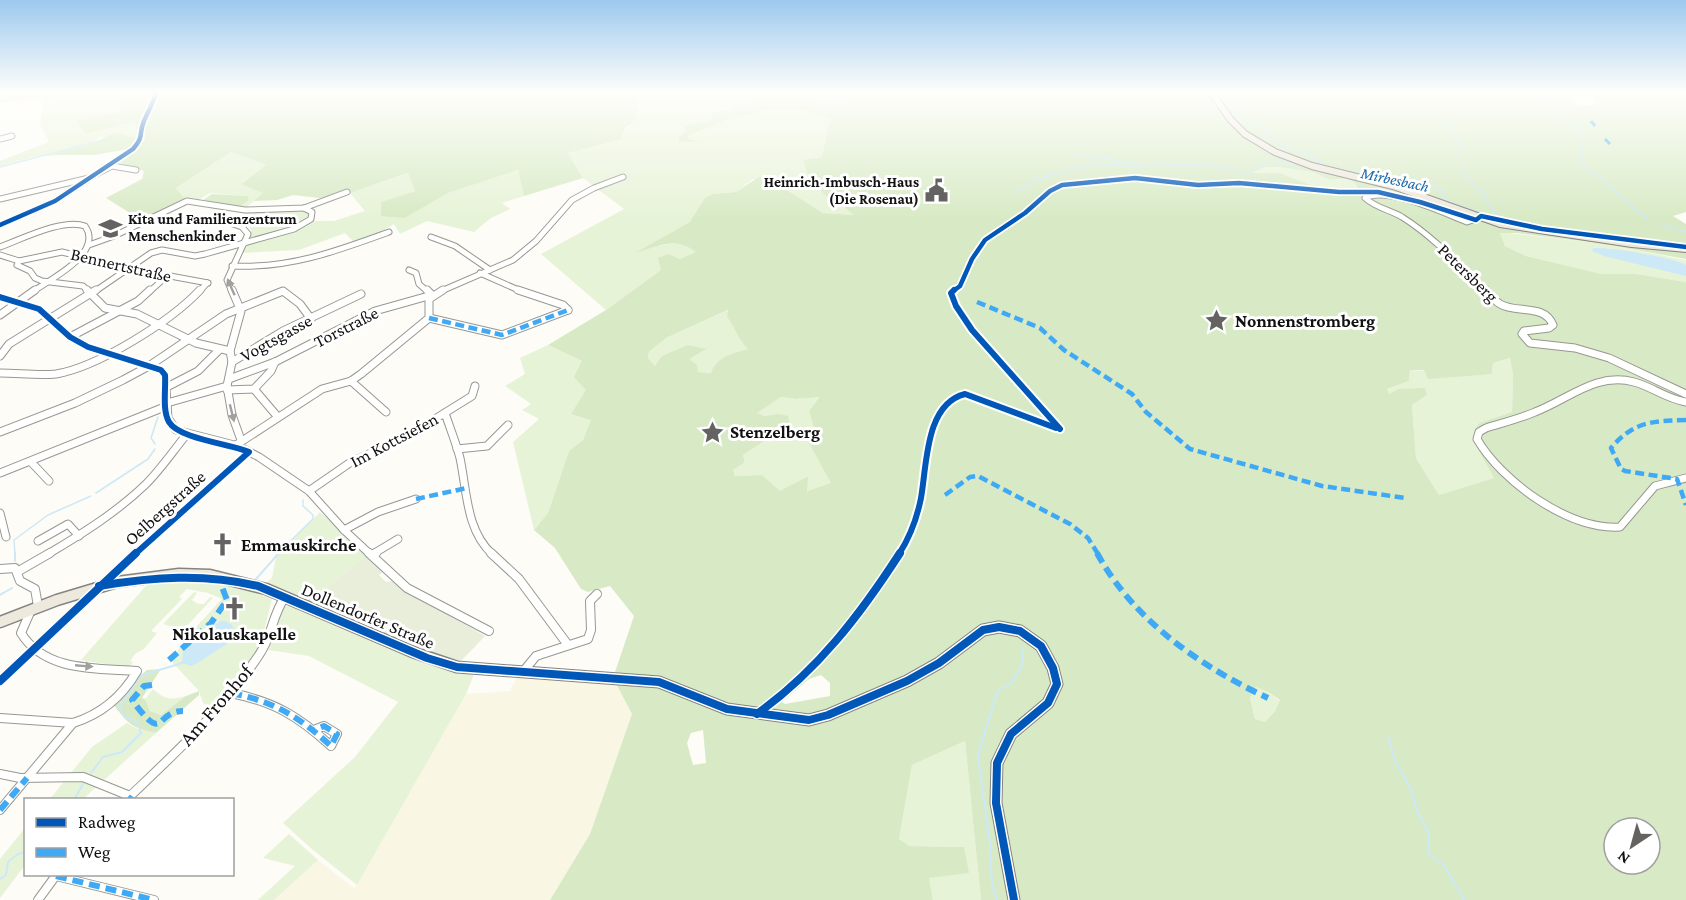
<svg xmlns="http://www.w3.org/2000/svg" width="1686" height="900" viewBox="0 0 1686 900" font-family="'Crimson Pro',serif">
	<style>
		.farmland { fill: #f9f7e4 }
		.green { fill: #e7f3d7 }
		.forest { fill: #d8eac5; fill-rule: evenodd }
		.cemetery { fill: #e9eedb }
		.water { fill: #cde8f7 }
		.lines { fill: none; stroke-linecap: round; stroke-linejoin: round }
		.stream-far1 { stroke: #cde8f7; stroke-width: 1.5 }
		.stream { stroke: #cde8f7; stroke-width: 2 }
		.minor-far2-casing { stroke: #979795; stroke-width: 7 }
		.minor-far1-casing { stroke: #979795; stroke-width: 9 }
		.minor-casing { stroke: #979795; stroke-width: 10 }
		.major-far1-casing { stroke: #858482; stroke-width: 8 }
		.major-casing { stroke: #858482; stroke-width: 13 }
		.minor-far2 { stroke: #fffffe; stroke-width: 5 }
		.minor-far1 { stroke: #fffffe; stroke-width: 7 }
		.minor { stroke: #fffffe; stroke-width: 8 }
		.major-far1 { stroke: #ede9dc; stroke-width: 6 }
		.major { stroke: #ede9dc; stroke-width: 10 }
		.quiet-far2 { stroke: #3fa9f5; stroke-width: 3; stroke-dasharray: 7 3; stroke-linecap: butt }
		.quiet-far1 { stroke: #3fa9f5; stroke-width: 4.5; stroke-dasharray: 9 4.5; stroke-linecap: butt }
		.quiet { stroke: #3fa9f5; stroke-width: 6; stroke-dasharray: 11 6; stroke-linecap: butt }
		.cycleway-far2-casing { stroke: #fff; stroke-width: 8 }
		.cycleway-far1-casing { stroke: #fff; stroke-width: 10 }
		.cycleway-casing { stroke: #fff; stroke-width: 11 }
		.cycleway-far2 { stroke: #0057b8; stroke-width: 4.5 }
		.cycleway-far1 { stroke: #0057b8; stroke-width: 6 }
		.cycleway { stroke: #0057b8; stroke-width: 8 }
		.oneway { fill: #a0a09f }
		.labels { text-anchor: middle; stroke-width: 6; stroke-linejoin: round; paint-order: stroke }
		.far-poi-label { font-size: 15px; font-weight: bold; fill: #111; stroke: #fff; text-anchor: end }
		.far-water-label { font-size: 16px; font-style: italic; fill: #1768a6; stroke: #fff }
		.street-label { font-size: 18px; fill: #111; stroke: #fff }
		.poi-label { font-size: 18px; font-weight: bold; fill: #111; stroke: #fff; text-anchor: start }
		.near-street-label { font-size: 21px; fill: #111; stroke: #fff }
	</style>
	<rect width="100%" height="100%" fill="#fdfcf7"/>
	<!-- farmland -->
	<path class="farmland" d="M518,675l98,9 16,30 -42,120 -40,66h-276l44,-40 36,28 3,-3 109,-191 44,-3z"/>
	<!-- green -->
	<g class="green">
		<path d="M67,93h57l-4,19 -45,10 11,12 48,-12 12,17 -3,3 -42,-5 -13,8 -18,3 -19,8h-15l-36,10v-5l49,-19 -9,-17 4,-25 21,-4z"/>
		<path d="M636,93h220l-11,12 -52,-10 -42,2 -6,10 -16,6 -7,-3 -10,2v7l-27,7v6l-6,4 -1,6 18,-2 -7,-1 -1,-3c32,-15 85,-33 120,-25 7,2 15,6 22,8l-8,38 -18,3c1,20 36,43 51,55l-32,-2 -36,-23 -34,-11 -17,13 -23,2 -23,28 -31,24c16,-4 25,-3 38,6l-36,18 -55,40 -65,-56 83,-45 -41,-31 -15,-25 56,-23 12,-10z"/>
		<path d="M231,152l35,13 -25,18 23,10 -20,16 -6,-1 11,-8 -1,-4 -38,-3 -12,7 -13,-1 -9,-11z"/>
		<path d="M1266,167h12l34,5 18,8 16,-2 9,5 3,7h-24l-26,-6 -28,-11h-27v-2z"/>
		<path d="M518,170l6,26 -22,7 8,6 -19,9 -17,14 -47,-11 -27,13 -6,-10 -19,11 -20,8 -10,-10 -46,17 -57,3 8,-14 1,-9 -4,-5 -12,-3 11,-11 59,-1 5,2 3,9h21l31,-10 -15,-18 59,-20 6,18 -34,11 24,16 43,-25z"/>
		<path d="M1499,232l98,11 89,17v22l-50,-8h-34l-76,-18 -21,-10z"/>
		<path d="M729,310l-2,7c8,11 11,22 22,32l-38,24 -13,-1 -10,-13 18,-9 -51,16 -7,-8 1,-6 17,-14z"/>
		<path d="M548,345l34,16 10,59 -9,20 -14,11 -21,62 -14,17 -21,-88 26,-23 -17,-9 9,-6 -26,-18 20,-12 -5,-16z"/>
		<path d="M1510,358l3,17 -1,37 -33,11 -3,22 19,33 -56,17 -23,-37 -4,-53 15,-10h-38l-2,-6 22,-8 1,-11 82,4 1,-11z"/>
		<path d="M819,396l-10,15 7,24 -7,6 23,42 -26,8 1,-15 -27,16 -18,-17 -27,1 -2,-6 12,-8 -2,-7 29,-19 -7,-20 -9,-3 25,-16 15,2z"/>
		<path d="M320,512l47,43 -56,46 -45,-18 6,-5 4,-21z"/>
		<path d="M205,579l50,12 17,8 -12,48 -49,61 -8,-5 -4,-12 -27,-29 11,-21 39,-42 -14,-6 -21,-4 -8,8 3,2 -31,32 6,2 -13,16 -9,5 -5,7 3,1 -4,6 -48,-8 70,-80z"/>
		<path d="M194,592l3,1 -5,7 6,4h6l6,-7 3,1 -30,32 -20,-6z"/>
		<path d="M289,605l147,61 38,8 -8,20 -109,191 -44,-35 -30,-27 72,-66 43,-55 -89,-46 -41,-6c6,-15 6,-29 13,-42z"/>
		<path d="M1256,687l12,5 12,9 -5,10 -10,11 -10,-3 -5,-21z"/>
		<path d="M153,689c12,11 18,11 33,7l-25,19 -11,-4 -5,-12z"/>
		<path d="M127,723l11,6 18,4 -73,66 -34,1 43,-53z"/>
		<path d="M965,741l16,159h-48l-4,-22 35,-31 -54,-1 -11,-7 13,-74z"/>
		<path d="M25,828v37l-25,33v-39z"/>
		<path d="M289,834l29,26 -44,40h-16l37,-34 -32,-8z"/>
	</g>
	<!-- forest -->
	<g class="forest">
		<path d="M0,93h67l-2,3 -21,4 -1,-2 -43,5z"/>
		<path d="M124,93h512l2,9 -2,18 -11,8 -4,11 -53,14 15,25 -59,18 -6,-26 -70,23 -43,25 -24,-2v-14l34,-11 -7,-18 -58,20 -30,5 -27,-3 -16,5 -23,1 9,-8 -22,-9 25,-19 -35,-13 -55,36 9,11 -42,22 -37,-23 36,-19 2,-8 -26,-9 16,-14 -40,7h-44l20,-7 18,-3 29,-13 26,10 3,-3 -12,-17 -48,12 -11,-13 44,-9z"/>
		<path d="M761,93l32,2 52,10 11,-12h353l25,34 41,26 109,32 111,40 191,25v9l-89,-16 -81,-10h-16l5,13 21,10 76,18h34l50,8v618h-705l-16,-159 -53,24 -13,74 11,7 54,1 5,26 -40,5 4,22h-383l40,-66 42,-120 -19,-36 21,-62 -24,-30 -22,6 -7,-3 -26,-41 -21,-18 14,-17 21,-62 14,-11 8,-20 -20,-6 15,-24 -12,-13 8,-16 -34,-16 58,-35 55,-40 -3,-12 10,-4 12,5 16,-7c-21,-16 -38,-6 -61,1l55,-31 15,-24 8,-4 23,-2 24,-16 24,3 3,11 36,23 31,2 -11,-9h-7l-15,-15 1,-4 -11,-3 -8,-24 19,-3 8,-38c-8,-2 -15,-6 -23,-8 -35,-8 -87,10 -119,25l1,3 12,2 -23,1 1,-6 6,-4v-6l27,-7 -1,-6 11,-3 11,2 -2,-5 8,-2 6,2 6,-10zM1266,167h12l34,5 18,8 16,-2 9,5 3,6 -24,1 -26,-6 -28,-11h-27v-1zM728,310l-1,7c8,11 11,22 21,32 -15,5 -31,7 -37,24l-13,-1 -1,-7 -8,-6 18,-10 -19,-4 -26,11 -7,10 -7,-8 1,-6 17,-14zM1510,358l3,17 -1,37 -33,11 -4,9 1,13 18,33 -55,17 -23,-37 -4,-53 15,-10 -2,-7 -27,1 -9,5 -2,-5 22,-8 1,-11h14l4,9 64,-5 1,-11zM781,397l15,2 23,-2 -10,14 7,24 -8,6 23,42 -24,8 1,-15 -28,15 -18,-16 -27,1 -2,-6 12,-8 -2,-7 29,-19 15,-3 3,-9 -2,-8 -10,-2 -13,2 -8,-3zM821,675l9,8v13l-45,8 -3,-2 27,-23zM1256,687l12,5 12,8 -5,11 -10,11 -10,-3 -5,-21zM703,730l3,33 -13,2 -6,-22 4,-10zM1614,828h36v36h-36z"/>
		<path d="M1214,93h354l12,13 15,-2 -2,-11h93v119l-13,4 13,8v22l-32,-2 -142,-20 -190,-56 -55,-22 -32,-22z"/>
		<path d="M212,194l36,2 1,4 -11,8 -35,-8z"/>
		<path d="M161,669l-19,29 3,1 5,12 11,4 25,-19 13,-5v4l-43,38c-24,-5 -28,-9 -42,-28l21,-25 12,-10z"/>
	</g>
	<!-- cemetery -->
	<path class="cemetery" d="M367,555l17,16 -5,4 7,7 8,-1 6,6 85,49 -25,26 -30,-8 -119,-53z"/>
	<!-- water -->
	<g class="water">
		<path d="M1593,248c17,-1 78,9 93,17v11l-82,-20 -12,-5z"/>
		<path d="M220,621h5l7,4 4,11 -3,4 -37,24 -5,2 -9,-3 1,-11z"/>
	</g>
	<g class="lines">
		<!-- stream-far1 -->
		<g class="stream-far1">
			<path d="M1234,93l5,5v11l-4,4 1,3 26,10 6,5 -3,6 22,11 14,2 23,15"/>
			<path d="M1544,93l21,27 15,9 -3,2 5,15 -2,15c9,10 20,16 29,24 14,13 25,25 40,35"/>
			<path d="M0,97l47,-1"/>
			<path d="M1443,120l20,26 -4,3v9"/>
			<path d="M1076,154l70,11"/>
			<path d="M1276,162l29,4"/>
			<path d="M1262,165l8,-2"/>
			<path d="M1463,165l4,13 17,15 4,11 16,16"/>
			<path d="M0,167l98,-26"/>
			<path d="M1328,167c18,3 37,8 56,11 23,3 35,-1 58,13l1,7 4,3 41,15"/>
			<path d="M1015,193l21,-14 62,-16 26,3 81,-2 43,10 12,-8"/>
			<path d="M1495,218l8,2"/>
			<path d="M1663,225l23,7"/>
			<path d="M155,444l-4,-6 7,-21"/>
			<path d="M96,493l52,-34 7,-10"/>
			<path d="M15,554l-1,-14 34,-25 43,-19"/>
			<path d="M277,554l36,-35v-4l-10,-9v-6"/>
		</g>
		<!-- stream -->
		<g class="stream">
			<path d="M15,553v8"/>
			<path d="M256,579l23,-26"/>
			<path d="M0,595l12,-7"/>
			<path d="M1388,736l7,25 16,28 6,22 12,22v22l14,9 21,36"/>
			<path d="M91,773l12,-16 19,-5 19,-19 -4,-11 -13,-6 -5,-8 21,-32 42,-13"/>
			<path d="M74,800l10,-18"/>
			<path d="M0,879l6,-4 2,-13 10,-8 8,-2"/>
			<path d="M997,900l-5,-15 -2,-40 -12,-90 19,-63 15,-10 11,-18v-15"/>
		</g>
		<defs>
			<g id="minor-far2">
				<path d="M0,139l12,-3"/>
				<path d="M0,199l89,-21 23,-12 24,4"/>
				<path d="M1479,218l-12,4c-23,-9 -80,-36 -102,-24 11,10 25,12 37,19 32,20 58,49 85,75"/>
				<path d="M230,223l12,4 6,7 -21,46 5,12"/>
				<path d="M0,225l55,-24 32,-21"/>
				<path d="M431,237l24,9 35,24"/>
				<path d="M89,245l25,-9 73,-35 58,9 59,-2 43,-16"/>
				<path d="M0,247c22,-8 63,-29 85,-21 19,27 -34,53 -53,66"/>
				<path d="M0,255l19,6 43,-9 65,16 81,15"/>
				<path d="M19,261l-2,4 13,6 5,7 7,3 41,5 6,6"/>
				<path d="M232,266c57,3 105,-15 157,-34"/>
				<path d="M409,270l7,3 3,11 9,8"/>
				<path d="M480,273l43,19"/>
				<path d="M94,292l57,-39 11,-3 33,6 10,-2 89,-25 17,-10 1,-7 -8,-4"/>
				<path d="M149,292l18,-16"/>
				<path d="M199,292l8,-9"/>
				<path d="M281,292h3"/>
				<path d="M439,292l74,-32 23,-19 36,-41 22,-12 29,-11"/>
			</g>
			<g id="minor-far1">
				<path d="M87,290l18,18 32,6 59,29 34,8"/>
				<path d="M232,290l9,21 -11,40 2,11 -5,24 5,29 9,25"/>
				<path d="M518,290l45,15 5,5"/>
				<path d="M1486,290c4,5 9,11 14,14 16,10 44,-1 53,21l-4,3 -25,3 -2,3 8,9 45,5 34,10 77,36"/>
				<path d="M0,297l39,12 31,28 18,10 73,23 4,5 3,43 8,12 62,16 21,11 50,34 35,39 26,24"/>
				<path d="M0,315l35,-25"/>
				<path d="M429,318l73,17 66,-25"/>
				<path d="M70,337l68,-36 12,-11"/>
				<path d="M0,356l9,-12 87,-54"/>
				<path d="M232,362l51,-31 78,-37"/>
				<path d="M0,373c19,0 38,3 56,1 42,-7 115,-53 144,-84"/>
				<path d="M229,379l46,-17 100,-51 57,-16 -5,-5"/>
				<path d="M351,381l35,31"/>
				<path d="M165,388l33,-17 20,-20"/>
				<path d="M254,389l23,27"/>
				<path d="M227,390l27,-1 17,-18 4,-9"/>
				<path d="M1686,402c-22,-4 -33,-15 -52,-20 -38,-10 -65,17 -99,30 -16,7 -33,11 -49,16l-7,4 -2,7c25,43 92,91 143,88l35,-41 31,-8"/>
				<path d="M167,403l60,-17"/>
				<path d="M445,413c5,15 11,30 15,45 7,33 6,72 32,96"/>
				<path d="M0,432l75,-29 48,-23 26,-14 77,-52 57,-23 17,13 11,15"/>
				<path d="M236,445l86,-56 29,-8 10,-7 68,-56v-19l14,-9"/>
				<path d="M457,449l30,-3 21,-21"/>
				<path d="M31,462l18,19"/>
				<path d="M0,473l167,-67"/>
				<path d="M309,491l42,-29 55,-25 66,-41 3,-10"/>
				<path d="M0,513l6,24"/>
				<path d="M344,530l34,-18 38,-13"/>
				<path d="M38,541l30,-17 11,12"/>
				<path d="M48,554c34,-20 69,-42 98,-70 15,-15 27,-33 41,-50"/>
				<path d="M135,554l114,-102"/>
				<path d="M373,554l25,-15"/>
			</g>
			<g id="minor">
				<path d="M369,553l38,35 82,43"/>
				<path d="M491,553l28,26 49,66"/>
				<path d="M372,555l4,-2"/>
				<path d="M0,569l15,-1 5,13 15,8 3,17"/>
				<path d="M17,572l33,-19"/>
				<path d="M522,673l14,-17 52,-17 3,-9 -1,-29 7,-7"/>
				<path d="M0,681l136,-128"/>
				<path d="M231,693c44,9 67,23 100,53l6,-12 -13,-8 -10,4"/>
				<path d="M0,718l73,5c29,-9 49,-26 64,-52 -41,-3 -92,1 -116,-38l10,-23"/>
				<path d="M0,774l20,4 63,-1 47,19"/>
				<path d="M126,800c47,-45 97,-90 133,-145 13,-18 13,-40 26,-58"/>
				<path d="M0,810l73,-87"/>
				<path d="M56,876l98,24"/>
				<path d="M38,900l19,-26"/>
			</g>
			<path id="major-far1" d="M1212,93l18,26 15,15 30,18 37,14 81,20 107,38 132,20 54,5"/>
			<path id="major" d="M0,622l57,-22 60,-18 62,-8 31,1 56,14 147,63 44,15 202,15 68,27 82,11 19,-5 79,-34 32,-18 44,-33 16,-3 21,4 21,15 12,22 4,16 -9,19 -37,31 -14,29 -1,40 18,97"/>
		</defs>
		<!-- minor-far2 casing -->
		<use href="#minor-far2" class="minor-far2-casing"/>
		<!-- minor-far1 casing -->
		<use href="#minor-far1" class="minor-far1-casing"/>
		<!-- minor casing -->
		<use href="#minor" class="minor-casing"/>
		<!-- major-far1 casing -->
		<use href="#major-far1" class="major-far1-casing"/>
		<!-- major casing -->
		<use href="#major" class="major-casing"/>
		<!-- minor-far2 -->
		<use href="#minor-far2" class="minor-far2"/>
		<!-- minor-far1 -->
		<use href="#minor-far1" class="minor-far1"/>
		<!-- minor -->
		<use href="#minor" class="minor"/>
		<!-- major-far1 -->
		<use href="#major-far1" class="major-far1"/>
		<!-- major -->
		<use href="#major" class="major"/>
		<!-- quiet-far2 -->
		<g class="quiet-far2">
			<path d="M1591,121l4,5"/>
			<path d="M1605,139l5,5"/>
		</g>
		<!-- quiet-far1 -->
		<g class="quiet-far1">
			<path d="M977,302l63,26 24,22 68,44 14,18 44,37 132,37 83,12"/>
			<path d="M429,318l73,17 66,-25"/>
			<path d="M1686,420c-33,1 -52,1 -75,28l10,21 4,2 52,8 9,26"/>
			<path d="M945,495l25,-18 8,-1 92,48 18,14 10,16"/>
			<path d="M416,499l51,-11"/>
		</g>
		<!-- quiet -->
		<g class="quiet">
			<path d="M1097,553c36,67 104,114 171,145"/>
			<path d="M169,660l42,-37 16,-23 -5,-13"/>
			<path d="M152,685l-8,1 -12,14c34,46 22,11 51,11"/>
			<path d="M231,693c44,9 67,23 100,53l6,-12 -13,-8 -10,4"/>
			<path d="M128,797l4,3"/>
			<path d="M0,810l27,-32"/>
			<path d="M56,876l98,24"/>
		</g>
		<defs>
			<g id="cycleway-far2">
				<path d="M0,225l55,-24 78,-52c12,-14 5,-14 11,-28 4,-10 9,-17 12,-28"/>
				<path d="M952,292l8,-6 12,-27 13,-19 40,-27 25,-22 12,-6 73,-7 63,7 41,-2 100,9h39l42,10 56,18 5,-4 61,13 144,18"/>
			</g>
			<g id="cycleway-far1">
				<path d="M954,290l-3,3 5,13 16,24 88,99"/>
				<path d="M0,297l39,12 31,28 18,10 73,23 4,5c1,14 -3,35 4,47 10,17 62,22 80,30l-114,102"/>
				<path d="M899,554c11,-17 18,-36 22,-56 6,-33 4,-94 44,-104l91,34"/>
			</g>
			<g id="cycleway">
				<path d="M99,586c54,-9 105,-13 159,0l169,72 30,9 202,15 68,27 82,11 19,-5 79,-34 32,-18 44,-33 16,-3 21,4 21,15 12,22 4,16 -9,19 -37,31 -14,29 -1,40 18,97"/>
				<path d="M0,681l136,-128"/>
				<path d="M757,714c61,-44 103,-99 143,-161"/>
			</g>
		</defs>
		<!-- cycleway-far2 casing -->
		<use href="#cycleway-far2" class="cycleway-far2-casing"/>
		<!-- cycleway-far1 casing -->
		<use href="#cycleway-far1" class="cycleway-far1-casing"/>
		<!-- cycleway casing -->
		<use href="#cycleway" class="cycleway-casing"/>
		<!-- cycleway-far2 -->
		<use href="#cycleway-far2" class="cycleway-far2"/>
		<!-- cycleway-far1 -->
		<use href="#cycleway-far1" class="cycleway-far1"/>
		<!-- cycleway -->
		<use href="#cycleway" class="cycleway"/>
	</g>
	<!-- one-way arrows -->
	<defs><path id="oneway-solid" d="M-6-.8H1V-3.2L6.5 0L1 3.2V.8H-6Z" transform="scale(1.5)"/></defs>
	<g class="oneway">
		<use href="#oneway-solid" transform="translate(231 287) rotate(-114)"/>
		<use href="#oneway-solid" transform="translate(232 413) rotate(76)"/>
		<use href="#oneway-solid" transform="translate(84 666) rotate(5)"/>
	</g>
	<!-- sky -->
	<linearGradient id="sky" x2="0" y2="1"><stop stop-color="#9dc9ee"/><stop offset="0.42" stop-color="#fefefb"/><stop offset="1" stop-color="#fefefb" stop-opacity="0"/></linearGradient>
	<rect width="1686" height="219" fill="url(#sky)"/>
	<!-- icons -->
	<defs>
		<symbol id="civic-bare" viewBox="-9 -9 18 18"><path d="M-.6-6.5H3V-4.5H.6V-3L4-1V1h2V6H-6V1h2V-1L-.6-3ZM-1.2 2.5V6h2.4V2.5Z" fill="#646362" stroke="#fff" stroke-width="2.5" paint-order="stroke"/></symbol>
		<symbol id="school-bare" viewBox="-9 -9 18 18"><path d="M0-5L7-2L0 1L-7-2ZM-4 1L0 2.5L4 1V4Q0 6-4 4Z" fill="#646362" stroke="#fff" stroke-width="2.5" paint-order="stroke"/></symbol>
		<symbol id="sight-bare" viewBox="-9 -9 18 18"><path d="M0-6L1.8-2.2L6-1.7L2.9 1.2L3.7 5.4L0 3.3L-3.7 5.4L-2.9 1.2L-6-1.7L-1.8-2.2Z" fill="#646362" stroke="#fff" stroke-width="2.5" paint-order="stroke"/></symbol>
		<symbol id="church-bare" viewBox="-9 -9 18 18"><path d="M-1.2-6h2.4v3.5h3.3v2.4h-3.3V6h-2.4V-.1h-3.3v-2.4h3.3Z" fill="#646362" stroke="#fff" stroke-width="2.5" paint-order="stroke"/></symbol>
	</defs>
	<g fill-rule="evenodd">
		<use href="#civic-bare" x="920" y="174" width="33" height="33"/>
		<use href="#school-bare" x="94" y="212" width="33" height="33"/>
		<use href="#sight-bare" x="1200" y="304" width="33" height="33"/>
		<use href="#sight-bare" x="696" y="416" width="33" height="33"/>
		<use href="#church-bare" x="206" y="528" width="33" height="33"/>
		<use href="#church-bare" x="218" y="592" width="33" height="33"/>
	</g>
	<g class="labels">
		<!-- far-poi labels -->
		<g class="far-poi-label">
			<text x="919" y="187">Heinrich-Imbusch-Haus<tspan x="919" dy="17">(Die Rosenau)</tspan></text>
			<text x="128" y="224" text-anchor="start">Kita und Familienzentrum<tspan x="128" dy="17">Menschenkinder</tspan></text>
		</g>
		<!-- far-water labels -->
		<g class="far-water-label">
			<text transform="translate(1395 179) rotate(12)" y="6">Mirbesbach</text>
		</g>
		<!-- street labels -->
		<g class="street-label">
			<text transform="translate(121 265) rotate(13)" y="6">Bennertstraße</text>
			<text transform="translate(1468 273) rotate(44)" y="6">Petersberg</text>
			<text transform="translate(346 327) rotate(-27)" y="6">Torstraße</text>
			<text transform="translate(276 338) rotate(-29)" y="6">Vogtsgasse</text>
			<text transform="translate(394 440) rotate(-28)" y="6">Im Kottsiefen</text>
			<text transform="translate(165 508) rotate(-42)" y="6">Oelbergstraße</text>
			<text transform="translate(368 616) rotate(23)" y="6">Dollendorfer Straße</text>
		</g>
		<!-- poi labels -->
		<g class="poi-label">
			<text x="1235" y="327">Nonnenstromberg</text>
			<text x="730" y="438">Stenzelberg</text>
			<text x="241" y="551">Emmauskirche</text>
			<text x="234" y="640" text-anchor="middle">Nikolauskapelle</text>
		</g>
		<!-- near-street labels -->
		<g class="near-street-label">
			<text transform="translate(216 705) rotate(-49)" y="7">Am Fronhof</text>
		</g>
	</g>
	<!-- legend -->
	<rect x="24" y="798" width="210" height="78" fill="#ffffff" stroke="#a0a0a0" stroke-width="1.5"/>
	<rect x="36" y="818" width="30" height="9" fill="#0057b8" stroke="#a0a0a0" stroke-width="1.5"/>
	<text x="78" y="828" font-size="18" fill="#111111">Radweg</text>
	<rect x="36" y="848" width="30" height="9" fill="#3fa9f5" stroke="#a0a0a0" stroke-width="1.5"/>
	<text x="78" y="858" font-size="18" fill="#111111">Weg</text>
	<!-- north arrow -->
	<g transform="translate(1632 846) rotate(216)"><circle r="28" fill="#ffffff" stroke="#a0a0a0" stroke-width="1.5"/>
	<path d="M0-4.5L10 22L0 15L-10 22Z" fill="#646362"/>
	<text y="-9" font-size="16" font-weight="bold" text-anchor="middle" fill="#111111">N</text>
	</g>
</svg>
